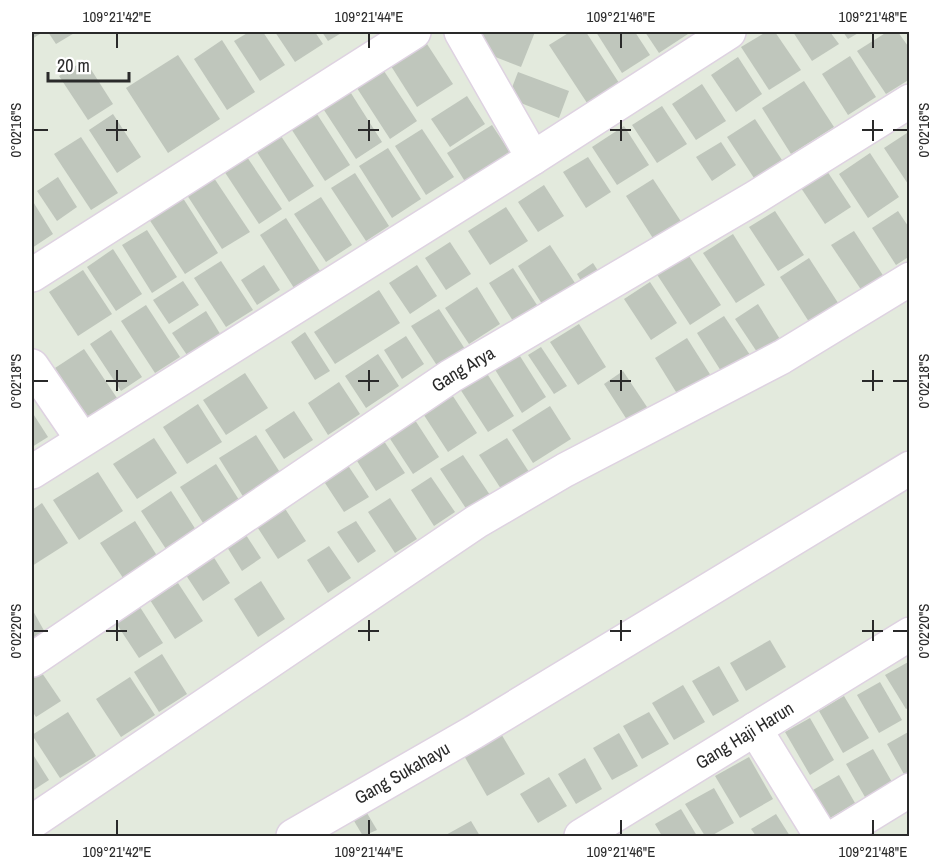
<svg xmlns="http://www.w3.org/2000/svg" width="941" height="868" viewBox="0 0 941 868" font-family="'Archivo Narrow',sans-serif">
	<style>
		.building { fill: #bfc6bc }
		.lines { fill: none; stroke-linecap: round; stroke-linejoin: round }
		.minor-casing { stroke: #ded2e1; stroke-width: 36 }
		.minor { stroke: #fff; stroke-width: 33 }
		.ticks { fill: none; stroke: #2a2a2a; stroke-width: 2 }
		.labels { text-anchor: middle; stroke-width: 5; stroke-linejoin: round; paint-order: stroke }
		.street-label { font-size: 18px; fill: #2a2a2a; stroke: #fff }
		.neatline { fill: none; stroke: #2a2a2a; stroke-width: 2 }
		.ticks-label { font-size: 15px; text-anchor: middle; fill: #2a2a2a }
	</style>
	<rect width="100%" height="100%" fill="#e3eadd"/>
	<!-- building -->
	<g class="building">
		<path d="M32,32h11l-11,7z"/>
		<path d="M48,32h28l-20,12z"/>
		<path d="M249,32h14l22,33 -25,16 -26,-40z"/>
		<path d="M275,32h40l8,12 -28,18z"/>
		<path d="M322,32h21l-15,9z"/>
		<path d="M477,32h58l-14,35 -51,-20z"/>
		<path d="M570,32h16l35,54 -32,20 -40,-61z"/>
		<path d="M596,32h39l15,23 -28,18z"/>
		<path d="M645,32h46l-32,21z"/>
		<path d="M766,32h9l26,38 -32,20 -28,-43z"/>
		<path d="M793,32h37l9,12 -27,17z"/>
		<path d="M843,32h17l-12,7z"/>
		<path d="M887,32h11l12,17v30l-24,15 -29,-43z"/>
		<path d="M222,40l33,52 -28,18 -33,-51z"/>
		<path d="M427,44l26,40 -36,23 -26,-41z"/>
		<path d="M178,55l42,64 -52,34 -42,-65z"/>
		<path d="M850,56l26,41 -28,18 -26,-41z"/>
		<path d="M738,57l24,37 -26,18 -25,-37z"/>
		<path d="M85,60l28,44 -25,16 -29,-44z"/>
		<path d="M382,68l35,53 -27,18 -35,-54z"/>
		<path d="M518,72l51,19 -10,27 -51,-20z"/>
		<path d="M804,81l30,46 -43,27 -29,-46z"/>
		<path d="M702,84l24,37 -30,19 -24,-36z"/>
		<path d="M349,90l33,52 -26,17 -34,-52z"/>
		<path d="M467,96l18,28 -35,23 -19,-28z"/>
		<path d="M662,106l25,38 -30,19 -25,-38z"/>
		<path d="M315,111l35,54 -25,16 -35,-54z"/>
		<path d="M113,114l28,43 -24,16 -28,-43z"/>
		<path d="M755,119l27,41 -28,18 -27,-41z"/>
		<path d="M492,125l19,29 -45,29 -19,-30z"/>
		<path d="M624,126l25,39 -32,20 -25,-38z"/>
		<path d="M422,129l32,48 -28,18 -31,-49z"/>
		<path d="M279,133l35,53 -25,16 -34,-53z"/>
		<path d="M907,133l3,3v51l-26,-39z"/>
		<path d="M81,137l37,56 -27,17 -37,-56z"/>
		<path d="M721,142l15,23 -24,16 -16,-24z"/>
		<path d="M388,148l33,51 -29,19 -33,-52z"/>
		<path d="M870,153l29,44 -31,21 -29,-44z"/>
		<path d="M247,157l35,52 -23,15 -35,-53z"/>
		<path d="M588,157l23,35 -25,16 -23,-36z"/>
		<path d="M821,162l30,45 -26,17 -30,-45z"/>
		<path d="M355,173l34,53 -23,15 -35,-53z"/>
		<path d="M212,175l38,57 -28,17 -37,-57z"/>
		<path d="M58,177l19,30 -20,14 -20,-30z"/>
		<path d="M653,179l31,47 -28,17 -30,-47z"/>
		<path d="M544,185l20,31 -26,16 -20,-30z"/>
		<path d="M181,195l37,58 -33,21 -38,-58z"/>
		<path d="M321,197l31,48 -26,17 -32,-48z"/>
		<path d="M32,200l21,34 -21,14z"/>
		<path d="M506,207l22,34 -38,24 -22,-34z"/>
		<path d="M775,211l29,44 -26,16 -29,-44z"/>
		<path d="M898,211l12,18v27l-14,9 -24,-37z"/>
		<path d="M286,218l34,53 -26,17 -34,-53z"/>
		<path d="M147,230l30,47 -25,16 -30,-48z"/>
		<path d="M854,231l32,49 -22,14 -33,-49z"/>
		<path d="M733,234l32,51 -29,18 -33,-50z"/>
		<path d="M450,242l21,32 -25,16 -21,-32z"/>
		<path d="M550,245l25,38 -33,21 -24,-38z"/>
		<path d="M113,249l29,45 -26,17 -29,-44z"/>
		<path d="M687,253l34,52 -31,20 -34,-52z"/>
		<path d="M809,258l33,51 -29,19 -33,-51z"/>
		<path d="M221,261l32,49 -27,17 -32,-49z"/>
		<path d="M593,263l11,17 -17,11 -10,-17z"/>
		<path d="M264,265l16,25 -23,15 -16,-25z"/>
		<path d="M417,265l20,31 -27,18 -21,-31z"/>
		<path d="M513,268l24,37 -24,16 -24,-38z"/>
		<path d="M83,270l29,44 -34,22 -29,-44z"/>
		<path d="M183,281l16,24 -30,19 -16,-24z"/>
		<path d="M650,282l27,41 -26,17 -27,-41z"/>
		<path d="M477,287l23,37 -31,20 -24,-36z"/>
		<path d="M379,290l21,33 -65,41 -21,-32z"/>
		<path d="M758,304l25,40 -22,14 -26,-39z"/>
		<path d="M146,305l34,52 -25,16 -34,-52z"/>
		<path d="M439,309l26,40 -27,18 -27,-41z"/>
		<path d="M206,311l16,26 -33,21 -17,-25z"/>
		<path d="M724,316l30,45 -28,18 -29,-46z"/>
		<path d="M579,324l27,43 -28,18 -28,-43z"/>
		<path d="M111,330l31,47 -21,14 -31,-47z"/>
		<path d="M305,332l25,39 -15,9 -24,-38z"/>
		<path d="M406,336l18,28 -22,15 -18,-29z"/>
		<path d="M687,338l26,41 -32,21 -26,-42z"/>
		<path d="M541,347l26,39 -13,8 -26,-39z"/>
		<path d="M84,349l33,49 -30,19 -32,-49z"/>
		<path d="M518,353l28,44 -24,16 -28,-45z"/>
		<path d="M378,354l21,32 -33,22 -21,-32z"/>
		<path d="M623,371l28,42 -20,13 -27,-42z"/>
		<path d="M486,372l28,44 -26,16 -28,-43z"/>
		<path d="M245,373l23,35 -42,27 -23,-35z"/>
		<path d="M339,382l21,32 -32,21 -20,-32z"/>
		<path d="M447,387l30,46 -29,19 -30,-46z"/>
		<path d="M198,404l24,38 -35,22 -24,-37z"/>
		<path d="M550,406l21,33 -38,24 -21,-33z"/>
		<path d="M294,411l19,29 -29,19 -19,-29z"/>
		<path d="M32,412l16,25 -16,10z"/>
		<path d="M411,414l28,43 -26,17 -28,-43z"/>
		<path d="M256,435l25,39 -37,24 -25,-40z"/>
		<path d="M380,435l25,38 -29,18 -24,-38z"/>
		<path d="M154,438l23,35 -40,26 -24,-35z"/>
		<path d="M507,438l24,37 -28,17 -24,-37z"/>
		<path d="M463,455l29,43 -23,15 -29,-44z"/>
		<path d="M216,464l25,39 -36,23 -25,-39z"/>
		<path d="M347,464l22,33 -25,15 -21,-32z"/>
		<path d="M98,472l25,39 -44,29 -26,-40z"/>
		<path d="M431,477l24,35 -21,14 -23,-36z"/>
		<path d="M171,491l25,39 -30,19 -25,-38z"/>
		<path d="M390,498l27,41 -22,14 -27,-41z"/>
		<path d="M42,503l26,40 -36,23v-56z"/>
		<path d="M282,504l24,37 -28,18 -24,-37z"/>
		<path d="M135,521l26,41 -34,22 -27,-41z"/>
		<path d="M356,521l20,30 -18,12 -21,-31z"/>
		<path d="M246,535l15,23 -19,13 -15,-24z"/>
		<path d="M206,545l24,38 -27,18 -25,-38z"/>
		<path d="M329,546l22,32 -23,15 -21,-33z"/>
		<path d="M261,581l24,38 -27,18 -24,-38z"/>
		<path d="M178,583l25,38 -28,18 -25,-39z"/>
		<path d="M138,604l25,39 -24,15 -25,-38z"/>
		<path d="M32,609l15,27 -15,9z"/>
		<path d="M770,640l16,27 -40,24 -16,-28z"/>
		<path d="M162,654l25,40 -28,18 -25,-40z"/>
		<path d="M910,661v46l-4,2 -21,-34z"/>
		<path d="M719,666l20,35 -26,15 -21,-35z"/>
		<path d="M40,670l21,31 -25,16 -4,-6v-35z"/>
		<path d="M130,677l25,38 -34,22 -25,-38z"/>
		<path d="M880,682l22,38 -23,13 -22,-38z"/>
		<path d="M683,685l22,37 -31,18 -22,-37z"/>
		<path d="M844,696l25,42 -26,15 -24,-42z"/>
		<path d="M68,712l28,44 -36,22 -28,-43z"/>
		<path d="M649,712l20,32 -27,15 -19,-33z"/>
		<path d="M810,718l24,42 -24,15 -25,-43z"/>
		<path d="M910,731v43l-5,2 -18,-32z"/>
		<path d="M500,732l25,42 -38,22 -24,-42z"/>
		<path d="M619,733l19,33 -26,14 -19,-32z"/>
		<path d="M873,749l23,40 -27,15 -23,-40z"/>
		<path d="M32,753l17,27 -17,11z"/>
		<path d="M749,757l24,42 -33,19 -25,-42z"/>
		<path d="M585,758l17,31 -26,15 -18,-30z"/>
		<path d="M839,775l16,28 -25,15 -17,-28z"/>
		<path d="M549,777l18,29 -29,17 -18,-29z"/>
		<path d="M714,788l20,35 -23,13h-6l-20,-32z"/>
		<path d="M364,808l13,22 -14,6 -12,-20z"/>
		<path d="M681,809l16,27h-35l-7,-12z"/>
		<path d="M776,814l14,22h-34l-5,-7z"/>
		<path d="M471,821l9,15h-36z"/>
	</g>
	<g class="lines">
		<defs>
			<g id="minor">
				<path d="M461,32l72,126"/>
				<path d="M32,275l382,-243"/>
				<path d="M32,366l50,73"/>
				<path d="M32,472l501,-314 196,-126"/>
				<path id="s1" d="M32,660l419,-284 305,-179 154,-96"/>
				<path d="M755,729l66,107"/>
				<path d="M32,822l444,-300 89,-52 217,-113 128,-78"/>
				<path id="s2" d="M293,836l181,-104 436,-264"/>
				<path id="s3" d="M581,836l329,-202"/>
				<path d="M835,836l75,-46"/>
			</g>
		</defs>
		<!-- minor casing -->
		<use href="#minor" class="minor-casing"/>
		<!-- minor -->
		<use href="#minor" class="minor"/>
	</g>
	<!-- ticks -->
	<path class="ticks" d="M117,33v15M369,33v15M621,33v15M873,33v15M117,120v21M369,120v21M621,120v21M873,120v21M33,130h15M106,130h21M358,130h21M610,130h21M862,130h21M893,130h15M117,370v21M369,370v21M621,370v21M873,370v21M33,381h15M106,381h21M358,381h21M610,381h21M862,381h21M893,381h15M117,620v21M369,620v21M621,620v21M873,620v21M33,631h15M106,631h21M358,631h21M610,631h21M862,631h21M893,631h15M117,820v15M369,820v15M621,820v15M873,820v15"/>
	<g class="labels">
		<!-- street labels -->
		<g class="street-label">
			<text dy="6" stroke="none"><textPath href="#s1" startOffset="520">Gang Arya</textPath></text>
			<text dy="6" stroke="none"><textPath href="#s3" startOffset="192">Gang Haji Harun</textPath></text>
			<text dy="6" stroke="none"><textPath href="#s2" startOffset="126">Gang Sukahayu</textPath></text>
		</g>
	</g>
	<!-- border -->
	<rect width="941" height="868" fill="none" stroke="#ffffff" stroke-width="66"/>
	<!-- scale -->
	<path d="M48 72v9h81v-9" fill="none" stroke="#2a2a2a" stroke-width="3"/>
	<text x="57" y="72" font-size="18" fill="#2a2a2a" stroke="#ffffff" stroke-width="4.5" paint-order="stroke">20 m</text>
	<rect x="33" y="33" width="875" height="802" class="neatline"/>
	<g class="ticks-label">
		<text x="117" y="22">109°21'42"E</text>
		<text x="369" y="22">109°21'44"E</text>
		<text x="621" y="22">109°21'46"E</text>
		<text x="873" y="22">109°21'48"E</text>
		<text transform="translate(16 130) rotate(-90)" y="5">0°02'16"S</text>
		<text transform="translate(924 130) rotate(-90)" y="5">0°02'16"S</text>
		<text transform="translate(16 381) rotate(-90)" y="5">0°02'18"S</text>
		<text transform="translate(924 381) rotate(-90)" y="5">0°02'18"S</text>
		<text transform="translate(16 631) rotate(-90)" y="5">0°02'20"S</text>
		<text transform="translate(924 631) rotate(-90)" y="5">0°02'20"S</text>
		<text x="117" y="857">109°21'42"E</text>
		<text x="369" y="857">109°21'44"E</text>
		<text x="621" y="857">109°21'46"E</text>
		<text x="873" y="857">109°21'48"E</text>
	</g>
</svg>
